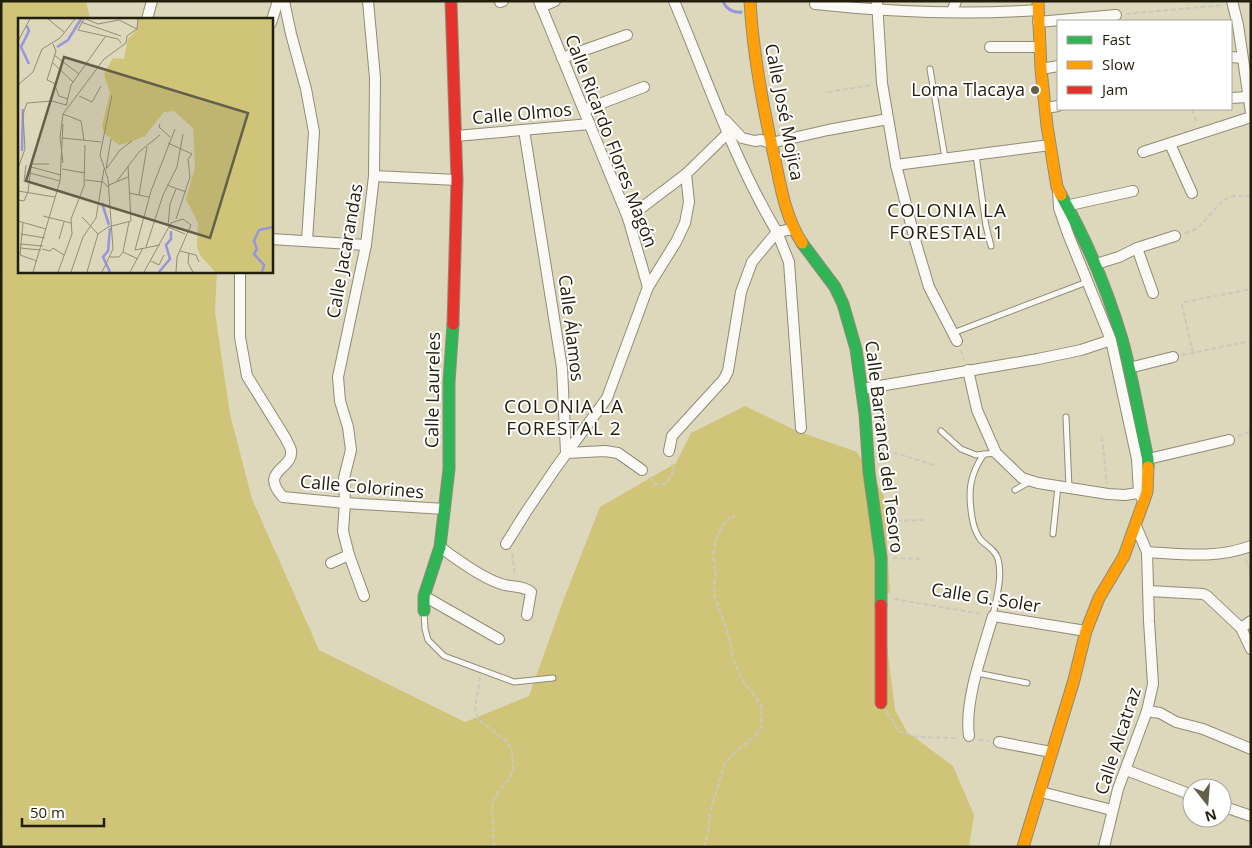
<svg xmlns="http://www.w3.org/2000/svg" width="1252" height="848" viewBox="0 0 1252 848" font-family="'Open Sans',sans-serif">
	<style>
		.green { fill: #d0c478 }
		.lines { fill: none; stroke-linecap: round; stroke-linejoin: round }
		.stream { stroke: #9695dd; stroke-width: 3 }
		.lane-casing { stroke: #8f8c76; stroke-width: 7 }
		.street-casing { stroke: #8f8c76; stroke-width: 12 }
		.fast-casing { stroke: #8f8c76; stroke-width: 13 }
		.slow-casing { stroke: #8f8c76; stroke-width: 13 }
		.jam-casing { stroke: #8f8c76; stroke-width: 13 }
		.path { stroke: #cac9c0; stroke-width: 2; stroke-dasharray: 5 2.5; stroke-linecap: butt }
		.lane { stroke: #faf9f5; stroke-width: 5 }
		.street { stroke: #faf9f5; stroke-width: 10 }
		.fast { stroke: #30b455; stroke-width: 11 }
		.slow { stroke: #ff9f0a; stroke-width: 11 }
		.jam { stroke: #e5322d; stroke-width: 11 }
		.poi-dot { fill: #635f49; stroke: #fff; stroke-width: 2 }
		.labels { text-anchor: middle; stroke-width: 4; stroke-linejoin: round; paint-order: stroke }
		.poi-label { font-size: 18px; fill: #221e0b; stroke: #fff; text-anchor: end }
		.street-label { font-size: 18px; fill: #221e0b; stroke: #fff }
		.neighbourhood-label { font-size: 19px; letter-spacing: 1px; fill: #221e0b; stroke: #fff }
		.inset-river { fill: none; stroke: #9695dd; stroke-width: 2.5 }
		.inset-road { fill: none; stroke: #928e75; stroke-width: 1 }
		.view { fill: #635f49; fill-opacity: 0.15; stroke: #635f49; stroke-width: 2.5 }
		.inset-edge { fill: none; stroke: #221e0b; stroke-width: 2.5 }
	</style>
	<rect width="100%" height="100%" fill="#ddd8bc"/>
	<!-- green -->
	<path class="green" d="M1,1h85l4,18h-71v252h198l-2,41 15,102 22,85 67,151 146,72 64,-26 34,-95 37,-94 76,-44 15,-30 54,-27 52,25 60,21 27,44 6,96 -9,5 14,113 12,22 46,34 21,49 -5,32h-968z"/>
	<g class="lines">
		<!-- stream -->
		<path class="stream" d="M723,1c3,8 10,12 18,11"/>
		<defs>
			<g id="lane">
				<path d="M930,69l15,89"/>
				<path d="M976,155l10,71 5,20"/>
				<path d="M953,333l134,-51"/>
				<path d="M1066,417l3,71"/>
				<path d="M941,431l20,18 15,6 20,-2"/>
				<path d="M984,454c-15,21 -16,39 -12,63 1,7 4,16 8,22 6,7 15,10 18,20 5,18 -2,39 -5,57"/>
				<path d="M1015,490l14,-8"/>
				<path d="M1053,534l5,-48"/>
				<path d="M424,612l1,17 3,11 16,16 70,26 39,-4"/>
				<path d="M977,673l50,10"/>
			</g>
			<g id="street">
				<path d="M284,1l7,33 15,55 8,43 -7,109"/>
				<path d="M539,1l89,217 20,69"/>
				<path d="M674,1c33,78 60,159 103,231l16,-3"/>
				<path d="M877,1l5,82 14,82 19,75 14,47 28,54"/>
				<path d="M1232,1l6,24 13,88"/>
				<path d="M500,2l3,-1"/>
				<path d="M815,4c74,8 149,11 223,6"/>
				<path d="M541,7l14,-6"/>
				<path d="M952,12l4,-11"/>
				<path d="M147,19l5,-18"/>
				<path d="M1038,22l78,-7"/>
				<path d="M271,23l7,-22"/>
				<path d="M990,47h50"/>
				<path d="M1231,57l11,1"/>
				<path d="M562,58l65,-23"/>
				<path d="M1041,69l17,-3"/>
				<path d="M1231,98l17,-1"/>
				<path d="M1046,108l12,-2"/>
				<path d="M584,110l60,-23"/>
				<path d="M725,120l17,18 13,3 6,-1 10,3 57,-13 60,-11"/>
				<path d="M524,130l38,238 4,85"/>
				<path d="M456,136l134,-12"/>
				<path d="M1170,144l22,49"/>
				<path d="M1143,152l108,-35"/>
				<path d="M896,165l154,-20"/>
				<path d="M374,176l83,4"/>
				<path d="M1058,190l1,18 9,26 43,106 26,119 2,34 5,9"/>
				<path d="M1061,207l72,-16"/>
				<path d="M628,218l58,-44 42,-41"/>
				<path d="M271,239l95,6"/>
				<path d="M1137,248l16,45"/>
				<path d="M1096,264l23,-7 18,-9 38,-12"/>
				<path d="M240,271v66l7,39 39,63c1,3 4,7 5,11 3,20 -33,20 -8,47l62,6 100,6"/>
				<path d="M1129,368l44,-11"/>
				<path d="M968,370l9,40 19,43 26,25 16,5 70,11 17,1 19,-3"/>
				<path d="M862,389l176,-30 43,-9 30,-10"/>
				<path d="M669,451l3,-15 52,-57 4,-8 13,-79 11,-30 25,-30 12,30 12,166"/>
				<path d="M566,453l39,-2 13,2 24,17"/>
				<path d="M1148,459l81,-19"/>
				<path d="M506,544l20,-32 29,-43 52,-71 41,-111 28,-45 9,-19 4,-21 -3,-28"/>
				<path d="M440,547c16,12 46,34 65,38 8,2 19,1 26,7l-4,23"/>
				<path d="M1147,552c35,2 70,7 104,-6"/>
				<path d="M331,563l18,-8"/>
				<path d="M1149,591l54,3 4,2 34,32 10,21"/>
				<path d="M364,596l-15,-41 -6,-24 2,-28 -1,-25 7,-28 -3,-23 -8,-26 -2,-24 28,-132 8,-69 1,-98 -7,-77"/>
				<path d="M424,596l75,43"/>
				<path d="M1241,628l10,-7"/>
				<path d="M1147,711l13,2 16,9 27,7 48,20"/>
				<path d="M969,736c-5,-34 14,-86 24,-120l93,15"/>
				<path d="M999,742l52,10"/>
				<path d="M1126,770l66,25"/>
				<path d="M1041,792l71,18"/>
				<path d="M1222,806l29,10"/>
				<path d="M1104,847l14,-58 29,-78 6,-27 -4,-63 -2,-69 -11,-26"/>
			</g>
			<g id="fast">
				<path d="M1061,195c26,46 46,94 61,144 11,39 17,80 26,120v8"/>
				<path d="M802,243l33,44 8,17 13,45 9,65 4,58 12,86v47"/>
				<path d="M424,611v-15l16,-49 9,-78v-87l4,-58"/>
			</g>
			<g id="slow">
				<path d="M750,1c3,54 13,107 25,159 6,29 11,58 27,83"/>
				<path d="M1038,1l3,68 6,57 10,61 4,8"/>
				<path d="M1023,847l51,-167 12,-49 13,-33 25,-42 23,-64 1,-25"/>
			</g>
			<g id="jam">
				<path d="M451,1l6,179 -4,144"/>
				<path d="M881,605v98"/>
			</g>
		</defs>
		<!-- lane casing -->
		<use href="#lane" class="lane-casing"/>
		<!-- street casing -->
		<use href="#street" class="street-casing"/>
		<!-- fast casing -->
		<use href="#fast" class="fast-casing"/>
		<!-- slow casing -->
		<use href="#slow" class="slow-casing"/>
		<!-- jam casing -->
		<use href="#jam" class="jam-casing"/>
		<!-- path -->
		<g class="path">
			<path d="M1126,14l97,-9"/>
			<path d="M828,92l44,-7"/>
			<path d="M1192,109l5,14"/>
			<path d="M1185,233l13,-5 25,-28 10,-4h18"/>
			<path d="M961,350l3,10"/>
			<path d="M1193,353l-11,-48 3,-3 66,-13"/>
			<path d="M1182,355l69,-14"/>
			<path d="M1238,436l13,-5"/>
			<path d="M1102,437l5,47"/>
			<path d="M879,448l55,17"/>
			<path d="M649,477l7,7h10l8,-13 -3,-10"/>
			<path d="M889,521l35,-1"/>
			<path d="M512,553l3,22"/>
			<path d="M893,558l28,1"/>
			<path d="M1245,559l6,11"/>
			<path d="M894,599l88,15"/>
			<path d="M480,677l-5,32 3,10 28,22 6,9 1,19 -3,9 -10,11 -8,14 2,44"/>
			<path d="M887,712l12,19 18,6 41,1"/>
			<path d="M979,740l10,1"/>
			<path d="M704,847l4,-13 2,-21 15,-50 7,-8 24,-20 6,-9 -1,-22 -20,-26 -8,-20 -4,-21 -14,-40 -1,-11 2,-10 -3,-22 4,-17 6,-12 8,-9 4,1"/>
		</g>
		<!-- lane -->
		<use href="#lane" class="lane"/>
		<!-- street -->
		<use href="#street" class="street"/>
		<!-- fast -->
		<use href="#fast" class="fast"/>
		<!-- slow -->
		<use href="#slow" class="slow"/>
		<!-- jam -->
		<use href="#jam" class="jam"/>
	</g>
	<!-- markers -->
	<circle class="poi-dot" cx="1035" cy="90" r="5"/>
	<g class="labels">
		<!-- poi labels -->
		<g class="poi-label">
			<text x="1025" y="96">Loma Tlacaya</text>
		</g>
		<!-- street labels -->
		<g class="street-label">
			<text transform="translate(784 112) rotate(79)" y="6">Calle José Mojica</text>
			<text transform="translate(522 114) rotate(-5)" y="6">Calle Olmos</text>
			<text transform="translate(611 141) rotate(69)" y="6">Calle Ricardo Flores Magón</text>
			<text transform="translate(345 251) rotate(-80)" y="6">Calle Jacarandas</text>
			<text transform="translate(571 328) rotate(83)" y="6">Calle Álamos</text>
			<text transform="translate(433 390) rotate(-89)" y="6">Calle Laureles</text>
			<text transform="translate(884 447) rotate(83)" y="6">Calle Barranca del Tesoro</text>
			<text transform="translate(362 487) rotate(5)" y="6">Calle Colorines</text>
			<text transform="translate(986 598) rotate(9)" y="6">Calle G. Soler</text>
			<text transform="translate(1118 741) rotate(-72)" y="6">Calle Alcatraz</text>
		</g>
		<!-- neighbourhood labels -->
		<g class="neighbourhood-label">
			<text x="947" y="217">COLONIA LA<tspan x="947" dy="22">FORESTAL 1</tspan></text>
			<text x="564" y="413">COLONIA LA<tspan x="564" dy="22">FORESTAL 2</tspan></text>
		</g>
	</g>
	<!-- overview -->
	<g transform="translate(18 18)">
		<rect width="255" height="255" fill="#ddd8bc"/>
		<path d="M120,1h135v253h-58l-15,-17 -3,-8 1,-24 -12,-24 9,-32 -2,-39 -19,-17 -10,1 -19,24 -17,7 -9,2 -15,-12 -2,-8 8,-32 -6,-19 9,-16 11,1 4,-20 8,-8z" fill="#d0c478"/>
		<path class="inset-river" d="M9,8l2,5 -8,16 8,17M39,29l11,-7 13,-21M4,133l1,-42M84,185l7,22M92,254l-7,-15 5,-6 2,-23M141,254l11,-13 -4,-14 5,-6v-8M244,254l2,-7 -10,-11 3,-5 -3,-8 5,-11 14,-3"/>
		<path class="inset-road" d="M30,1l16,13M66,1l-6,11 40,9 3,4M68,1l12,5 21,-4 18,9M63,4l40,14M0,23l12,-22M35,26l3,7 -9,29 7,3 5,13 9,3M0,34v37M36,37l25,19M34,44l21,20M1,66l14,-12 9,-23 18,-11 15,-19M61,78l13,6 9,-16M48,88l5,-21 34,-48M45,96l18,7 3,19M142,106l-1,3 11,10M45,120l38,4M150,125l24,11 -4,5 2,18 -14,42M45,145l-3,-26 3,-23 41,-55 22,-16 1,-7 10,-7 1,-10M13,146h18M13,149l30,8M0,150l7,-19 -2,-35 4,-11 25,-2 14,4M89,150l13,-18 12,-9M44,151l23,4M88,151l5,-30M12,155l30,8M67,162l18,2 5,5M99,163l22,-29 21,-17M6,164l2,-17M91,167l19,-8M149,167l19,7M40,172l32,10M0,173l37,6M111,175l20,4M121,177l8,-48M0,182l6,1 4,-9 4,-33M25,198l28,7M64,199l16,17 10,-7 23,-6 -3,-55M0,203l28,8M150,208l2,-22 6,-15M150,209l17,7M3,216l24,4M41,221l5,-17M2,226l23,2M142,227l-25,5 16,-59 24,-62M128,229l17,-52 14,-28 6,-33M2,230l21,2M24,231l8,2 3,-3 11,7M162,233l16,4 3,7M105,234l15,7M171,235l-1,10 5,9M2,237l3,-32M2,237l17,6M92,239h9l4,-5 6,-30M133,243l8,4 5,-10M15,254l27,-91 3,-57M40,254l14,-38 -1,-15 13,-33 1,-41M53,254l12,-35 13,-19 8,-49M69,254l11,-38M84,254l11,-23 -5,-70 -8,-24 12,-60M112,254l13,-24M126,254l27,-49 12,-4 8,6 -14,32 -1,15"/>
		<path class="view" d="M46,39l184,56 -38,125 -184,-57z"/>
		<rect width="255" height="255" class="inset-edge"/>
	</g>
	<!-- border -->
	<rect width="1252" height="848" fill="none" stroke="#221e0b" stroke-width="5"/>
	<!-- legend -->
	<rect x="1057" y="20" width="175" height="90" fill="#ffffff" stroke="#a7a59d"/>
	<rect x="1067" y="36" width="25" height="8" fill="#30b455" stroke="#a7a59d"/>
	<text x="1102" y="45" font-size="15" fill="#221e0b">Fast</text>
	<rect x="1067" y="61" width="25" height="8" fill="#ff9f0a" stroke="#a7a59d"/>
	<text x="1102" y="70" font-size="15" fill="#221e0b">Slow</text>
	<rect x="1067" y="86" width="25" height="8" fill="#e5322d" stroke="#a7a59d"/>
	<text x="1102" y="95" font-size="15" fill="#221e0b">Jam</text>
	<!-- north arrow -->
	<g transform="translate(1207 803) rotate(163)"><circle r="24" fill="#ffffff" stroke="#a7a59d"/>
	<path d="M0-4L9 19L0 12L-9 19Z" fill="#635f49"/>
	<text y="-8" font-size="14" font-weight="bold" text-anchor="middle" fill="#221e0b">N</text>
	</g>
	<!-- scale -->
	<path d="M22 818v8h82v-8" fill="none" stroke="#221e0b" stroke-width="2.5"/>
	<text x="30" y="818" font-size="15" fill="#221e0b" stroke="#ffffff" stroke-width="4" paint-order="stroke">50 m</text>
</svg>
